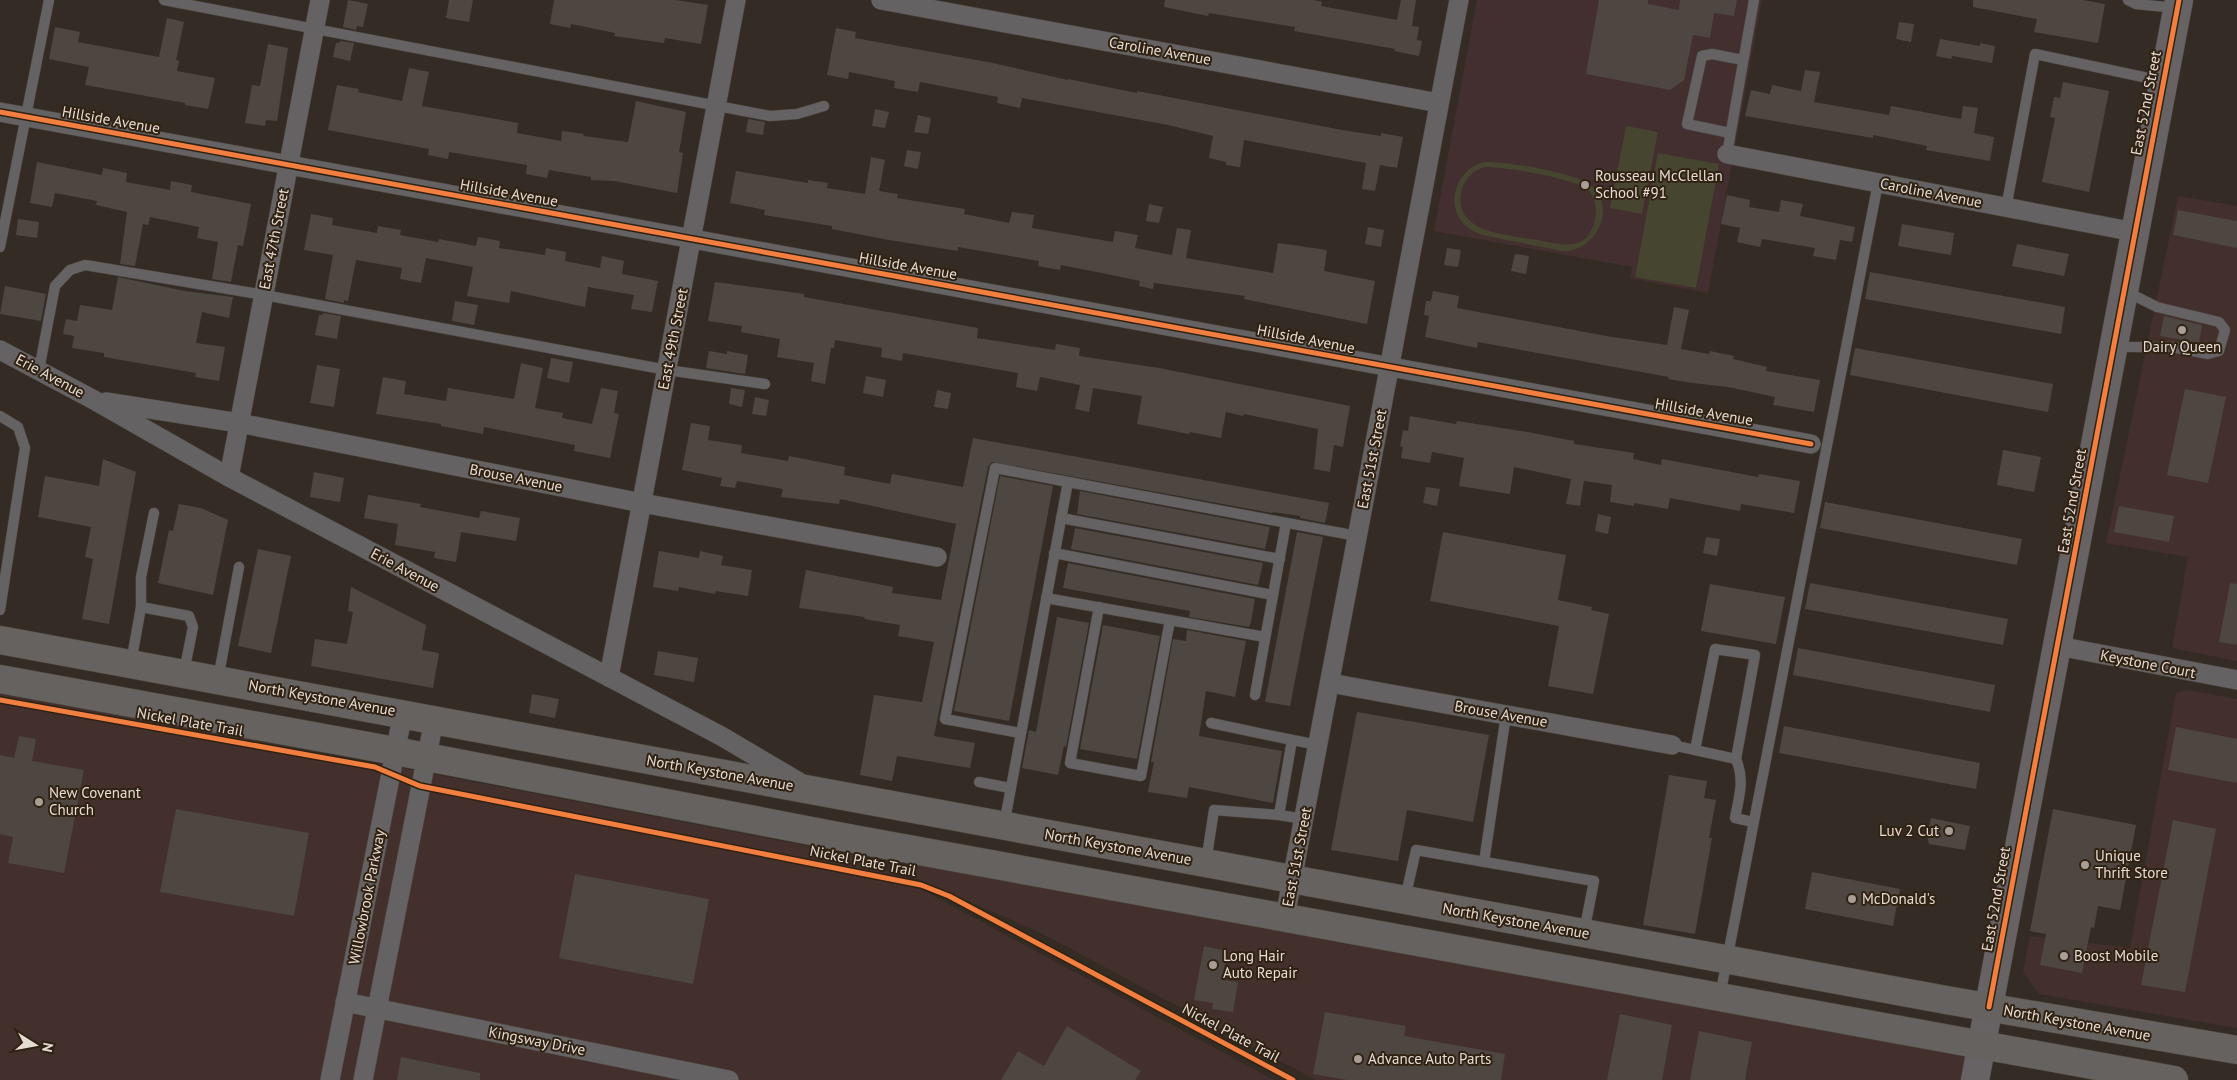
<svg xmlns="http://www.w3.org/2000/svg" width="2237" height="1080" viewBox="0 0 2237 1080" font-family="'PT Sans',sans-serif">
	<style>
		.commercial { fill: #43302d }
		.education { fill: #432f30 }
		.green { fill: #454530; fill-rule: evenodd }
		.building { fill: #4e4640 }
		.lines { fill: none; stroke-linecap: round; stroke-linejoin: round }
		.lane-casing { stroke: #4f4842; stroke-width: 11 }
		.street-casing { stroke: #4f4842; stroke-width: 20 }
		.secondary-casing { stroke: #4f4842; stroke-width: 29 }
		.primary-casing { stroke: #4f4842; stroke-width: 29 }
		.lane { stroke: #646262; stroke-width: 10 }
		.street { stroke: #646262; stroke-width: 19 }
		.secondary { stroke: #676364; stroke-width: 28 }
		.primary { stroke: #656260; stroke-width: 28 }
		.cycleway-casing { stroke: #302213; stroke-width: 8 }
		.cycleway { stroke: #f27e40; stroke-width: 5 }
		.poi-dot { fill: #a89e96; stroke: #302213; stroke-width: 2 }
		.labels { text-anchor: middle; stroke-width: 4; stroke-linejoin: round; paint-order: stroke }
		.street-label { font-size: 15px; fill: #e6dcd3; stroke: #302213 }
		.poi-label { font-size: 15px; fill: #e6dcd3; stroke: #302213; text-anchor: start }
	</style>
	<rect width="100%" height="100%" fill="#342c24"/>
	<!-- commercial -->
	<g class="commercial">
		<path d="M2178,196l59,10v455l-65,-13 16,-91 -82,-14z"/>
		<path d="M2188,690l49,9v329l-198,-34 -16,-22 7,-36 100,12 46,-255z"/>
		<path d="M0,691l849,163 16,5 409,221h-1274z"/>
		<path d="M906,860l1063,192 -5,28h-648l-277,-148 -132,-58z"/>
	</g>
	<!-- education -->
	<path class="education" d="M1477,0h285l-54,293 -78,-15 2,-11 -198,-36z"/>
	<!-- green -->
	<g class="green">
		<path d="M1626,126l32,6 -16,82 -32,-6z"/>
		<path d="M1658,153l61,11 -23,124 -61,-11z"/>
		<path d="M1484,162c21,-1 92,11 107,23 25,20 8,62 -23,66 -8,1 -18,-3 -26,-4 -20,-4 -40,-8 -60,-12 -7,-3 -15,-7 -20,-13 -17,-22 -3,-54 22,-60zM1485,167c21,0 88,11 103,23 13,12 9,42 -6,51 -12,7 -30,2 -44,-1 -28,-5 -88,-6 -76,-51 4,-12 12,-19 23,-22z"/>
	</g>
	<!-- building -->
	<g class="building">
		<path d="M348,0l20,4 -5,23 -6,-1 -1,4 -13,-3z"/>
		<path d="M449,0h24l-4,22 -23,-4z"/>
		<path d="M554,0h122l32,5 -7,39 -36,-6 -1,5 -50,-7 1,-3 -44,-9 -1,4 -20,-4z"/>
		<path d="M1165,0h148l9,2 -1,4 76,14 4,-20h15l-4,26 7,1 -2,13 5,1 -3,15 -25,-5 1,-2 -101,-18 1,-4 -86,-14 -1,3 -44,-9z"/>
		<path d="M1599,0h49v4l31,6 1,-10h57l-3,16 -20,-3 -4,25 -17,-3 -9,45 -14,10 -84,-16z"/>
		<path d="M1973,0h110l22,4 -7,39 -64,-11 3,-13 -64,-12z"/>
		<path d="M167,18l17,4 -8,38 3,1 -2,10 38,7 -7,31 -23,-4v-2l-100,-18 4,-18 -40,-8 6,-32 25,5 -2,10 81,15z"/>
		<path d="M1899,22l15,2 -3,18 -15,-3z"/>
		<path d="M836,28l20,4 -1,6 138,25 75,17v-1l69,14v-2l37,7 168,32 39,6v-3l22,4 -6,31 -17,-3 -5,26 -13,-2 4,-26 -122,-23 -4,27 -14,-2v-3l-17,-4 4,-22 -45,-11 -146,-27 -2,10 -23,-5 1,-6 -78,-15 -2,10 -24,-4 1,-7 -46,-9 -1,7 -21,-4z"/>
		<path d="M1940,39l40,7v-3l15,3 -3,17 -40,-7 -1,3 -15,-3z"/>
		<path d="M340,41l14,2 -4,18 -17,-4 3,-14h3z"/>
		<path d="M268,44l20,4 -11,73 -11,-1 -1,6 -20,-3 7,-38 8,1z"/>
		<path d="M409,68l20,4 -7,34 96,17 -1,10 44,8 1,-10 22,3 -1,2 45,6 8,-41 50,11 -7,40 4,1 -6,40 -63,-12 -23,-1v-3l-42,-7 -2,8 -21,-4 1,-9 -78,-13 -1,7 -20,-4 1,-6 -101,-19 9,-45 22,4 -1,3 44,9z"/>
		<path d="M1805,70l15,2 -6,30 75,13 2,-9 70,13 2,-13 15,2 -4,25 20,4 -4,24 -64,-11 1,-4 -54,-11v3l-128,-22 6,-26 19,4 2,-9 29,6z"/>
		<path d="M2063,82l46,9 -20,101 -47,-10 13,-64 -5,-1 4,-20 6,1z"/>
		<path d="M875,109l14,3 -4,16 -13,-2z"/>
		<path d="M918,115l13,3 -3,16 -14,-2z"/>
		<path d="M748,119l17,3 -2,13 -17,-3z"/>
		<path d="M907,150l14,2 -3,17 -14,-3z"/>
		<path d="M871,157l14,3 -6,31 19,3 -1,4 68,11 -1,5 45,9 3,-11 22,3 -2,13 81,14 2,-11 23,4 -3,13 37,7 5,-27 14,2 -5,28 87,15 5,-30 49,7 -3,21 51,10 -8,43 -123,-25 1,-3 -91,-13 -1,6 -14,-3 1,-5 -33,-7 -46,-9 -1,5 -22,-4 1,-5 -81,-14v4l-69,-11 -57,-11v-3l-68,-11 1,-5 -35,-7 6,-32 72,12v-3l20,3 -1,5 38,6z"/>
		<path d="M37,162l65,13 1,-7 24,5 -1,9 44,8 1,-9 21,4 -1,7 60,12 -8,42 -5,-1 -7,37 -19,-3 6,-37 -21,-4 2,-11 -49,-10 -2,8 -5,-1 -8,42 -15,-2 7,-52 -31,-7 1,-4 -42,-8 -3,14 -22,-4z"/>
		<path d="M1727,195l23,5 -1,7 30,5 2,-12 22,4 -3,12 55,11 -3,15 -12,-2 -4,20 -23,-4 2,-8 -53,-9 -2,8 -23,-5 3,-14 -19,-4z"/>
		<path d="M1149,204l14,3 -4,16 -13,-2z"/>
		<path d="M2178,210l59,11v27l-64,-13z"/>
		<path d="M311,214l22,4 -1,7 45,8 1,-7 23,4 -1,5 38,7 1,-3 37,7 2,-9 22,4 -1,7 46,7 1,-7 20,4 -1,9 35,7 2,-12 22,5 -2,13 36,7 -6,31 -21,-3 3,-14 -46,-8 -3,20 -74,-16 -2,12 -42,-7 6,-29 -47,-9 -5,25 -21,-4 2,-11 -46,-8 -8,41 -4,-1v3l-19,-4 8,-44 -29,-5z"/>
		<path d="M18,219l21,3 -2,16 -21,-3z"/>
		<path d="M1902,224l52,9 -3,22 -53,-9z"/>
		<path d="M1368,227l16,3 -3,17 -16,-3z"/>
		<path d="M2017,244l52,10 -5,22 -52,-10z"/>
		<path d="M1447,248l14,2 -3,17 -14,-2z"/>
		<path d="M1515,254l14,2 -3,18 -15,-3z"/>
		<path d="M1870,272l195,35 -4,27 -196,-35z"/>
		<path d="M118,277l67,14 48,6 -4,21 -27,-6 -6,31 29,4 -6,34 -24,-4 1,-4 -92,-16v-4l-32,-5 2,-12 -11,-2 3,-15 11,2 3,-16 32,5z"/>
		<path d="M715,282l89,12v3l174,31 -1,10 78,12 1,-6 24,4 -1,8 80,12 191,38 -7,41 -9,-2 -4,27 -16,-3 4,-40 -74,-15 -1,2 -17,-4 -5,26 -31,-6 -1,2 -52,-10 5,-28 -49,-8 -4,24 -14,-3 5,-24 -40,-8 -3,14 -21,-4 2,-14 -115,-20 -1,8 -21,-4 1,-9 -47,-8 -1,8h-3l-6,36 -14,-3 3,-18 -37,-6 3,-18 -39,-7 1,-6 -34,-5z"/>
		<path d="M5,286l41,8 -5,27 -41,-7z"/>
		<path d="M1433,291l26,5 -2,12 149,28 61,9 7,-38 15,3 -8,39 28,5 1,-3 24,5 -1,3 34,8 -1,4 54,9 -6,32 -41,-7 2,-8 -47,-10 -36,-4 -24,-4 1,-2 -191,-35 -1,6 -52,-11 4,-21 -5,-1 2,-14h5z"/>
		<path d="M455,301l23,4 -4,20 -22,-4z"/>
		<path d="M323,313l18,3 -4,23 -22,-4 4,-20h3z"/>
		<path d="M2164,316l38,9 -3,18 -39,-7z"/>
		<path d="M1855,348l198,36 -5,28 -198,-37z"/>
		<path d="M709,351l18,3v-3l21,4 -3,19 -39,-6z"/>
		<path d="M551,358l22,4 -4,21 -22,-5z"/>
		<path d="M521,363l22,5 -8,40 28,5 -1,5 30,6 9,-36 17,3 -4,22 5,1 -9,44 -36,-7 1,-6 -91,-18 -1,7 -42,-8v-2l-65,-10 7,-37 23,4 -2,13 42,7 2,-13 66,11z"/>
		<path d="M317,365l23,4 -6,38 -24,-4z"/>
		<path d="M866,376l20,4 -3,17 -20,-4z"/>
		<path d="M731,388l14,2 -3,17 -13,-3z"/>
		<path d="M2185,389l41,8 -18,86 -41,-8z"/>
		<path d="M937,390l14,3 -3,16 -14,-2z"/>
		<path d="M755,397l14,3 -3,16 -14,-2z"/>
		<path d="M1410,416l46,8 1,-3 71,11 46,9v3l60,9 -1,6 28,6 1,-6 96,18 1,-3 41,7 -6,32 -53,-9 -1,7 -70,-13 -2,11 -34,-6v3l-24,-4 2,-17 -28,-4 -4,25 -14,-2 5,-25 -57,-12 -4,27 -51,-8 5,-28 -32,-6 -2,11 -29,-5 2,-11 -3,-1 3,-16 5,1z"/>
		<path d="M691,423l19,3 -2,14 34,5 -1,8 47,8 1,-5 56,11 -1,8 46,9 2,-10 71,13 10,-49 356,65 -4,20 -25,-5v-2l-27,-4 -1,1 -280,-51 -4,5 -54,269 41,7 -5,25 -73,-12 -5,25 -32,-6 14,-80 48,7 12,-60 -36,-6 2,-11 -36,-6 1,-2 -66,-9 7,-38 87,17 -1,6 49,7 15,-76 -116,-25 -1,5 -58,-7 2,-8 -46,-8 -2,7 -15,-2 2,-8 -40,-8z"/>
		<path d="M2003,450l38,7 -7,35 -37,-7z"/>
		<path d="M103,459l33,13 -27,152 -27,-5 11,-60 -8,-2 6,-30 -53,-10 7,-41 54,10z"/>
		<path d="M314,472l30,6 -4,24 -30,-5z"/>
		<path d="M1000,476l53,10 -44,235 -55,-10z"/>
		<path d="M1426,487l14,2 -3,17 -14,-3z"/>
		<path d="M1080,491l190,36 -5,22 -188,-35z"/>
		<path d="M368,495l53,9 -1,3 59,11 2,-7 39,7 -4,23 -55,-9 -5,30 -22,-4 1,-6 -40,-7 3,-21 -34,-6z"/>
		<path d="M1825,502l197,37 -5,26 -197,-37z"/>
		<path d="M179,504l22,4 27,12 -15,75 -55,-12 11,-53 4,1z"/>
		<path d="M2119,506l55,10 -5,26 -55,-10z"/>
		<path d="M1598,514l13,3 -3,17 -13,-3z"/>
		<path d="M1075,528l188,35 -5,22 -187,-36z"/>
		<path d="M1297,532l26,5 -33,169 -25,-4z"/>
		<path d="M1443,532l123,23 -8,45 34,7 -1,3 18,4 -16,80 -45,-8 11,-60 -129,-25z"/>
		<path d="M1706,537l14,2 -3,17 -14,-3z"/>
		<path d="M258,549l33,7 -20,97 -33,-7z"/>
		<path d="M659,551l40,7 1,-7 23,5 -2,9 31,5 -4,26 -32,-5 -1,3 -36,-7 -1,4 -25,-4z"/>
		<path d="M1068,563l187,36 -4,23 -2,5 -60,-10 1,-6 -127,-23z"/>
		<path d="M1810,583l198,36 -5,26 -198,-36z"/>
		<path d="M2230,583l7,1v61l-18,-3z"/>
		<path d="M1710,584l75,13 -9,47 -75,-13z"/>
		<path d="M351,587l75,38 -4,25 17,3 -6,35 -122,-22 4,-27 32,5 6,-32 -5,-1z"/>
		<path d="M1057,617l32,6 -23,124 -2,-1 -6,29 -36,-7 7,-38 7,2z"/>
		<path d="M1103,625l57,11 -23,123 -57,-10z"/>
		<path d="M1187,630l59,11 -11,56 -29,-6 -7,45 83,15 -9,52 -84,-16 -2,11 -39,-6 6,-30h-3l22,-123 13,2z"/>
		<path d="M1798,648l197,37 -5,27 -197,-37z"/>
		<path d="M658,651l40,7 -4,24 -40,-7z"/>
		<path d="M532,694l27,5 -4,19 -26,-5z"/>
		<path d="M1357,712l132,23 -16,87 -66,-12 -9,51 -67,-11z"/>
		<path d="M1784,726l196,37 -4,26 -197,-36z"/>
		<path d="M2176,727l61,12v44l-69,-13z"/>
		<path d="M19,736l17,3 -4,22 52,9 -20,103 -56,-10 5,-26 -13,-3v-79l14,3z"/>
		<path d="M1669,775l38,6 -3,17 12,2 -7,38h3l-17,96 -52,-9z"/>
		<path d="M176,809l133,24 -15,83 -134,-24z"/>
		<path d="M2053,809l83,16 -16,85 -22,-4 -4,22 -3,-1 -9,46 -42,-8 6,-31 -16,-3z"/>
		<path d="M1931,818l39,8 -5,24 -36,-6 -2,-8z"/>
		<path d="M2173,820l43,9 -31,163 -44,-7z"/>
		<path d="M1812,872l88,17 -7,37 -88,-17z"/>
		<path d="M575,874l134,25 -16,85 -134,-26z"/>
		<path d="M1204,946l23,5 -5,29 16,2 -5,30 -21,-3 1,-6 -19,-3z"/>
		<path d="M1325,1012l81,14 -2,10 101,18 -4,26h-154l-34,-6z"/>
		<path d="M1620,1014l52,11 -10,55h-55z"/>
		<path d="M1067,1026l74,45 -6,9h-134l17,-29 26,15z"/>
		<path d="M1699,1031l53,11 -7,38h-55z"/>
		<path d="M401,1057l79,16v7h-83z"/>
	</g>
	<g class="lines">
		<defs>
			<g id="lane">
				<path d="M164,0l606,116 27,-2 27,-8"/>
				<path d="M2128,0l8,4 40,4"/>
				<path d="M1730,133l-43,-9 15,-68 10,-2 31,6"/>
				<path d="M1727,154l27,-154"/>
				<path d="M2006,208l29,-154 127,27"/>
				<path d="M0,247l49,-247"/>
				<path d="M2114,347h58l36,7 11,-3 6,-21 -6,-8 -62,-15 -32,-16"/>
				<path d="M39,370l16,-84 15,-16 15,-5 179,30 403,75 98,14"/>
				<path d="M0,416l18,11 7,21 -25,162"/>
				<path d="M1068,482l289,54"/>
				<path d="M154,513l-13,64v30l48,9 4,11 -9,45"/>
				<path d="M1061,518l219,41"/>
				<path d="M1054,553l219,42"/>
				<path d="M1046,598l219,39"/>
				<path d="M1099,607l-29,156 71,13 29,-156"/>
				<path d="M131,663l10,-56"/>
				<path d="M218,679l21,-112"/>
				<path d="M1255,695l31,-172"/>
				<path d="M1292,740l26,5"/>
				<path d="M1672,745l64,14c9,21 3,38 -1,59l18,4"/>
				<path d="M1695,750l20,-101 40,6 -19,104"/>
				<path d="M979,782l31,6"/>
				<path d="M1279,815l25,4"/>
				<path d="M1004,825l64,-343 -73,-14 -50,251 75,14"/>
				<path d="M1206,862l8,-52 65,5 13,-75 -81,-17"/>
				<path d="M1484,862l22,-147"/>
				<path d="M1405,899l11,-49 178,31 -10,51"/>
				<path d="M1720,996l158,-813"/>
			</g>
			<g id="street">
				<path d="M881,0l558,103"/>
				<path d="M0,112l1811,332"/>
				<path d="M1727,154l408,78"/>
				<path d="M0,350l94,50 135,77 492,259 78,46"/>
				<path d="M106,402l133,21 403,80 295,54"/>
				<path d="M229,477l91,-477"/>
				<path d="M2058,646l179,34"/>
				<path d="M609,677l127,-677"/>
				<path d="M1330,683l342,62"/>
				<path d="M1285,917l174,-917"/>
				<path d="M345,1002l384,78"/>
				<path d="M330,1080l73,-367"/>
				<path d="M363,1080l71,-360"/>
			</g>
			<path id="secondary" d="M1975,1080l204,-1080"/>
			<g id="primary">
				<path d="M0,640l1946,360 291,50"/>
				<path d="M0,679l395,72 453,87 1326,242"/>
			</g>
		</defs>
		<!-- lane casing -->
		<use href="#lane" class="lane-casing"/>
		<!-- street casing -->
		<use href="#street" class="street-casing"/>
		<!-- secondary casing -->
		<use href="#secondary" class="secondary-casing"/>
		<!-- primary casing -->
		<use href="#primary" class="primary-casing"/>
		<!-- lane -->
		<use href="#lane" class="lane"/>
		<!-- street -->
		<use href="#street" class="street"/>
		<!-- secondary -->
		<use href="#secondary" class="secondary"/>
		<!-- primary -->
		<use href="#primary" class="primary"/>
		<defs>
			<g id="cycleway">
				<path d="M0,112l1811,332"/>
				<path d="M0,700l375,67 45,19 501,99 28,11 344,184"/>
				<path d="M1989,1007l190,-1007"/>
			</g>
		</defs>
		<!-- cycleway casing -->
		<use href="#cycleway" class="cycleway-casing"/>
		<!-- cycleway -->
		<use href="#cycleway" class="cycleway"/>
	</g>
	<!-- markers -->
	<g class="poi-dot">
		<circle cx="1585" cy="185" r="5"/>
		<circle cx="2182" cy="330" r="5"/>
		<circle cx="39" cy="802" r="5"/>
		<circle cx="1949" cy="831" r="5"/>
		<circle cx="2085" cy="865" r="5"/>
		<circle cx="1852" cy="899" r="5"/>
		<circle cx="2064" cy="956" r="5"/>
		<circle cx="1213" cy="965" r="5"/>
		<circle cx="1358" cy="1059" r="5"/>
	</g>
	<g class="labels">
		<!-- street labels -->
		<g class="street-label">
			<text transform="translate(1160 51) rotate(10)" y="5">Caroline Avenue</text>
			<text transform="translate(2146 103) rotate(-79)" y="5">East 52nd Street</text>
			<text transform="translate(111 120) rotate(10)" y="5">Hillside Avenue</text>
			<text transform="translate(509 193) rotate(10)" y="5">Hillside Avenue</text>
			<text transform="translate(1931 193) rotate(11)" y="5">Caroline Avenue</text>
			<text transform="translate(274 239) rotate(-79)" y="5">East 47th Street</text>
			<text transform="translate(908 266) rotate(10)" y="5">Hillside Avenue</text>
			<text transform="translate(673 339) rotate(-79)" y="5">East 49th Street</text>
			<text transform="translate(1306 339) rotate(11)" y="5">Hillside Avenue</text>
			<text transform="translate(50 376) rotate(28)" y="5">Erie Avenue</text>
			<text transform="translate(1704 412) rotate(10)" y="5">Hillside Avenue</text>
			<text transform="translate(1372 459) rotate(-79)" y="5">East 51st Street</text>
			<text transform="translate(516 478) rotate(11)" y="5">Brouse Avenue</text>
			<text transform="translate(2072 501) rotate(-80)" y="5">East 52nd Street</text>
			<text transform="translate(405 570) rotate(28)" y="5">Erie Avenue</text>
			<text transform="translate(2148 664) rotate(11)" y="5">Keystone Court</text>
			<text transform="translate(322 698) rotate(10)" y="5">North Keystone Avenue</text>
			<text transform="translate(1501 714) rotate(10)" y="5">Brouse Avenue</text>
			<text transform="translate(190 722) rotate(10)" y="5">Nickel Plate Trail</text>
			<text transform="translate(720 773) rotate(10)" y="5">North Keystone Avenue</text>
			<text transform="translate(1118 847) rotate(10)" y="5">North Keystone Avenue</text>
			<text transform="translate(1297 857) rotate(-79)" y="5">East 51st Street</text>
			<text transform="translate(863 861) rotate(11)" y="5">Nickel Plate Trail</text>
			<text transform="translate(367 897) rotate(-79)" y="5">Willowbrook Parkway</text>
			<text transform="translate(1996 899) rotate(-80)" y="5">East 52nd Street</text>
			<text transform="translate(1516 921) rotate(10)" y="5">North Keystone Avenue</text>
			<text transform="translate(2077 1023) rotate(10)" y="5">North Keystone Avenue</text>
			<text transform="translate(1231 1033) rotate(28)" y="5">Nickel Plate Trail</text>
			<text transform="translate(537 1041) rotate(11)" y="5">Kingsway Drive</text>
		</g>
		<!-- poi labels -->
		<g class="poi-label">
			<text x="1595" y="181">Rousseau McClellan<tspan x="1595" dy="17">School #91</tspan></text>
			<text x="2182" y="352" text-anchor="middle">Dairy Queen</text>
			<text x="49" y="798">New Covenant<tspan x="49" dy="17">Church</tspan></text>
			<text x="1939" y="836" text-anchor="end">Luv 2 Cut</text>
			<text x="2095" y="861">Unique<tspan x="2095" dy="17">Thrift Store</tspan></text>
			<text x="1862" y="904">McDonald's</text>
			<text x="1223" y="961">Long Hair<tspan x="1223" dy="17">Auto Repair</tspan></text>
			<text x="2074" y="961">Boost Mobile</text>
			<text x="1368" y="1064">Advance Auto Parts</text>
		</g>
	</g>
	<!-- north arrow -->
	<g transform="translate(35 1045) rotate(101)" stroke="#302213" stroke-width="4" paint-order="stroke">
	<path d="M0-4L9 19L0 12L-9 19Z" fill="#e6dcd3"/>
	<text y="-8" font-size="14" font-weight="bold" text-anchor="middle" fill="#e6dcd3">N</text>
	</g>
</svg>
